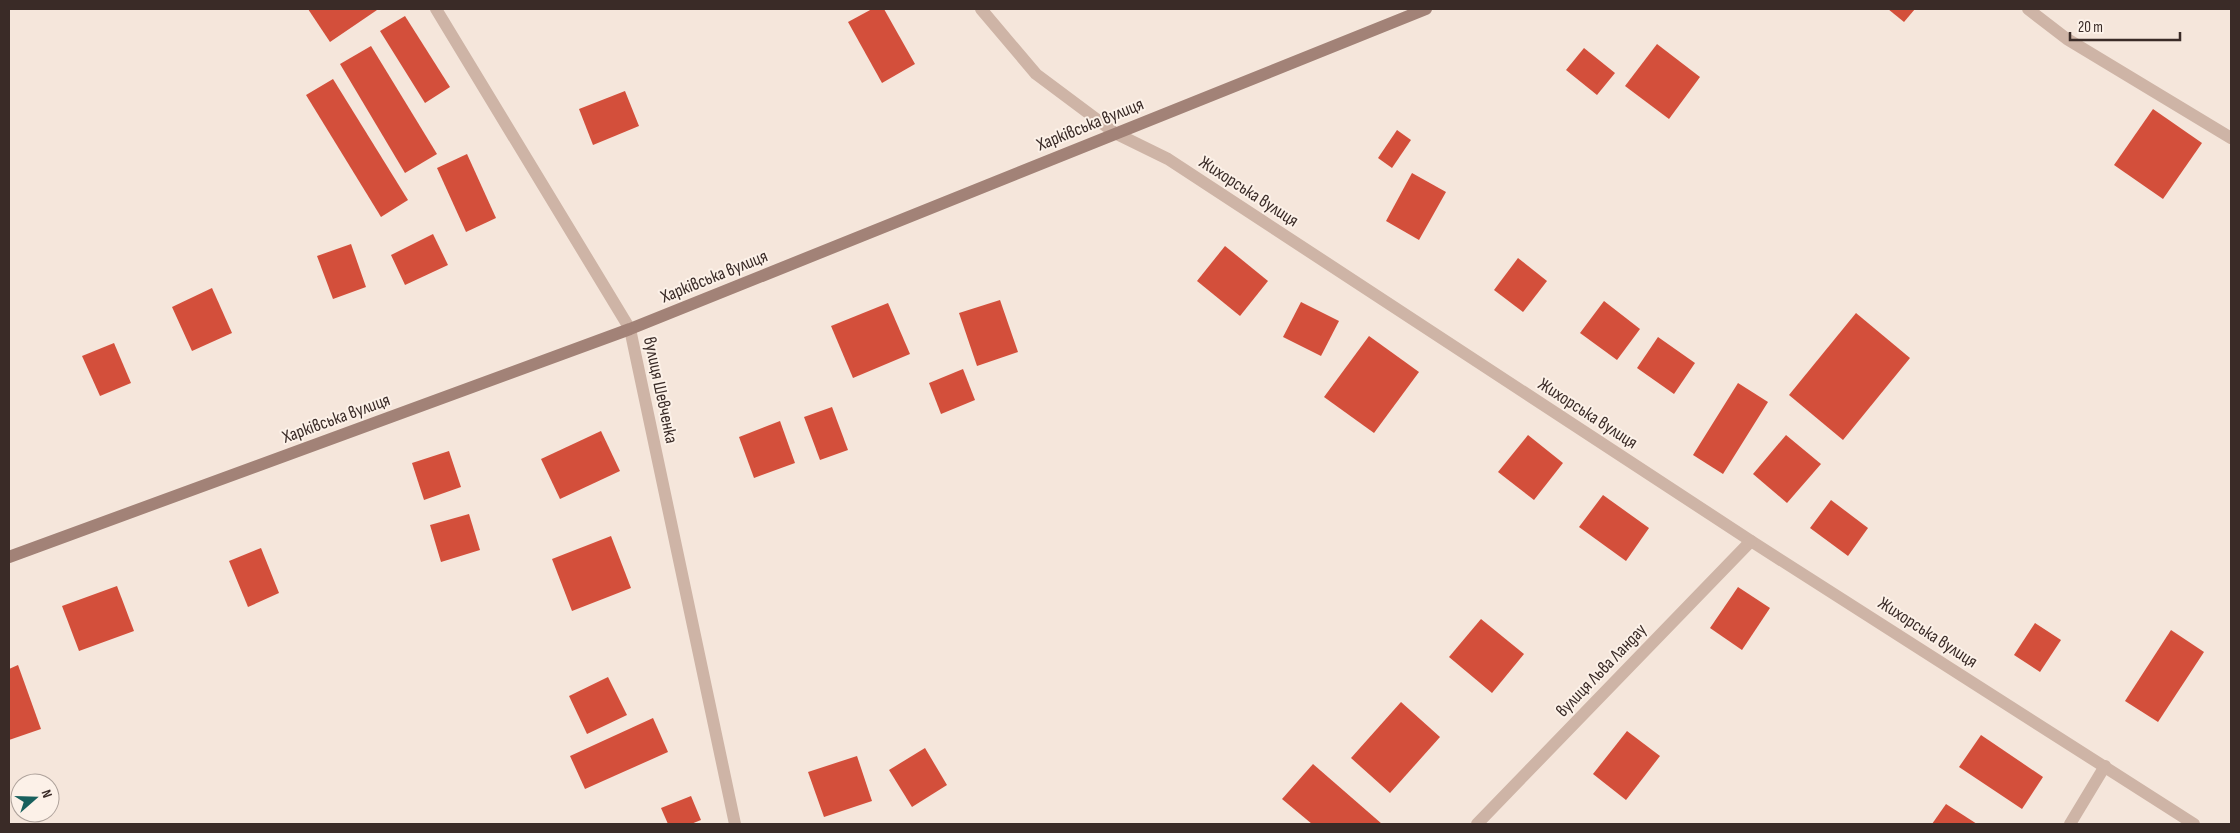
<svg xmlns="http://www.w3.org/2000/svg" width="2240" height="833" viewBox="0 0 2240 833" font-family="'Sofia Sans Condensed',sans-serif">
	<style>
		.building { fill: #d34f3b }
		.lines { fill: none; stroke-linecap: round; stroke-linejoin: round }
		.street { stroke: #ceb4a6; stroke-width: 12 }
		.secondary { stroke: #a28277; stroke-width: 12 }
		.labels { text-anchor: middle; stroke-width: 4; stroke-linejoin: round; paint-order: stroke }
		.street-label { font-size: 18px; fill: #3a2b27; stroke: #fcf1e8 }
	</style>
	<rect width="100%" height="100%" fill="#f5e6db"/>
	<!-- building -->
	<g class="building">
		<path d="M308,9h68l1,1 -47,32z"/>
		<path d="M872,9h12l31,55 -33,19 -34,-61z"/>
		<path d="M1888,9h27l-11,13z"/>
		<path d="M405,16l45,71 -25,16 -45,-72z"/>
		<path d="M1657,44l43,33 -31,42 -44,-33z"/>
		<path d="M371,46l66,108 -32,19 -65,-109z"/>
		<path d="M1584,48l31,25 -18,22 -31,-25z"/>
		<path d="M333,79l75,121 -27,17 -75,-122z"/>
		<path d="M625,91l14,35 -46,19 -14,-36z"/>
		<path d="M2153,109l49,34 -39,56 -49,-34z"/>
		<path d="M1397,130l14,10 -19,28 -14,-10z"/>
		<path d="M467,154l29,64 -30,14 -29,-64z"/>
		<path d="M1412,173l34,19 -27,48 -33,-19z"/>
		<path d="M433,234l15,31 -43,20 -14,-30z"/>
		<path d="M351,244l15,43 -33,12 -16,-43z"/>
		<path d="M1225,246l43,35 -28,35 -43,-35z"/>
		<path d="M1518,258l29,23 -24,31 -29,-22z"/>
		<path d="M212,288l20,45 -40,18 -20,-44z"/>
		<path d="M1000,300l18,52 -41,14 -18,-53z"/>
		<path d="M1604,301l36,28 -23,31 -37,-27z"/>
		<path d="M1301,302l38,19 -18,35 -38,-19z"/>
		<path d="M888,303l22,51 -57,24 -22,-52z"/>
		<path d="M1856,313l54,45 -67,82 -54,-45z"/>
		<path d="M1369,336l50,36 -45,61 -50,-36z"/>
		<path d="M1658,337l37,26 -21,31 -37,-26z"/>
		<path d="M114,343l17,40 -31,13 -18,-40z"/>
		<path d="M963,369l12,31 -34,14 -12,-31z"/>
		<path d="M1738,383l30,19 -45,72 -30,-19z"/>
		<path d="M832,407l16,43 -28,10 -16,-43z"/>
		<path d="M780,421l15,42 -41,15 -15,-41z"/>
		<path d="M601,431l19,40 -60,28 -19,-40z"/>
		<path d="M1528,435l35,28 -29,37 -36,-28z"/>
		<path d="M1786,435l35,29 -34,39 -34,-29z"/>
		<path d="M449,451l12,36 -37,13 -12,-37z"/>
		<path d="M1603,495l46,33 -23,33 -47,-34z"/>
		<path d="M1831,500l37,28 -20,28 -38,-28z"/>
		<path d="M469,514l11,36 -39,12 -11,-37z"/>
		<path d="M611,536l20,52 -59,23 -20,-52z"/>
		<path d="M261,548l18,45 -31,14 -19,-46z"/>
		<path d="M117,586l17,45 -55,20 -17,-45z"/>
		<path d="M1738,587l32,21 -28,42 -32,-22z"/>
		<path d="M1481,619l43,35 -32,39 -43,-36z"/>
		<path d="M2035,623l26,17 -21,32 -26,-17z"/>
		<path d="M2171,630l33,22 -46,70 -33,-21z"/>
		<path d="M18,665l23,64 -32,11v-71z"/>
		<path d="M608,677l19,38 -40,19 -18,-38z"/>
		<path d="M1401,702l39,35 -50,56 -39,-35z"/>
		<path d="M653,718l15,34 -83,37 -15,-33z"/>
		<path d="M1627,731l33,25 -34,44 -33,-26z"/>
		<path d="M1981,735l62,42 -21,32 -63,-42z"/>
		<path d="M925,748l22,37 -35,22 -23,-37z"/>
		<path d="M857,756l15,45 -48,16 -16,-45z"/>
		<path d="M1313,764l69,60h-70l-30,-25z"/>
		<path d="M691,796l10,24 -10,4h-23l-7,-16z"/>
		<path d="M1946,804l31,20h-45z"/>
	</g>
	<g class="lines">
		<!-- street -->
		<g class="street">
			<path d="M436,9l194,320 105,495"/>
			<path d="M981,9l55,65 79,59 53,26 583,382 443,283"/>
			<path d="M2028,9l39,30 164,99"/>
			<path d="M1477,824l274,-283"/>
			<path d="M2070,824l35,-58"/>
		</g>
		<!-- secondary -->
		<path class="secondary" d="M9,557l621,-228 796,-320"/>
	</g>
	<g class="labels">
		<!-- street labels -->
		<g class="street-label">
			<text transform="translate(1090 124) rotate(-22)" y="6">Харківська вулиця</text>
			<text transform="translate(1249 191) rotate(33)" y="6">Жихорська вулиця</text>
			<text transform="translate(714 276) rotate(-22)" y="6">Харківська вулиця</text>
			<text transform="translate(661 390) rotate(78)" y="6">вулиця Шевченка</text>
			<text transform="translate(1588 413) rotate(33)" y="6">Жихорська вулиця</text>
			<text transform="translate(336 418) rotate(-20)" y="6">Харківська вулиця</text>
			<text transform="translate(1928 632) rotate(33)" y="6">Жихорська вулиця</text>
			<text transform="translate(1601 670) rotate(-46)" y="6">вулиця Льва Ландау</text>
		</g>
	</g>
	<!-- border -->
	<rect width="2240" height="833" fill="none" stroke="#3a2b27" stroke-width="20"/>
	<!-- north arrow -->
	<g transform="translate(35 798) rotate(70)"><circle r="24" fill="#fcf1e8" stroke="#aea29b"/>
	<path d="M0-4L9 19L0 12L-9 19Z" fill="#18605d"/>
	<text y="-8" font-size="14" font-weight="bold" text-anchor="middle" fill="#3a2b27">N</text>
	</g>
	<!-- scale -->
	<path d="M2070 32v8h110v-8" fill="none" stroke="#3a2b27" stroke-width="2.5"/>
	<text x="2078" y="32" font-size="15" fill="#3a2b27" stroke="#fcf1e8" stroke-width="4" paint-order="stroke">20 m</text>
</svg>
